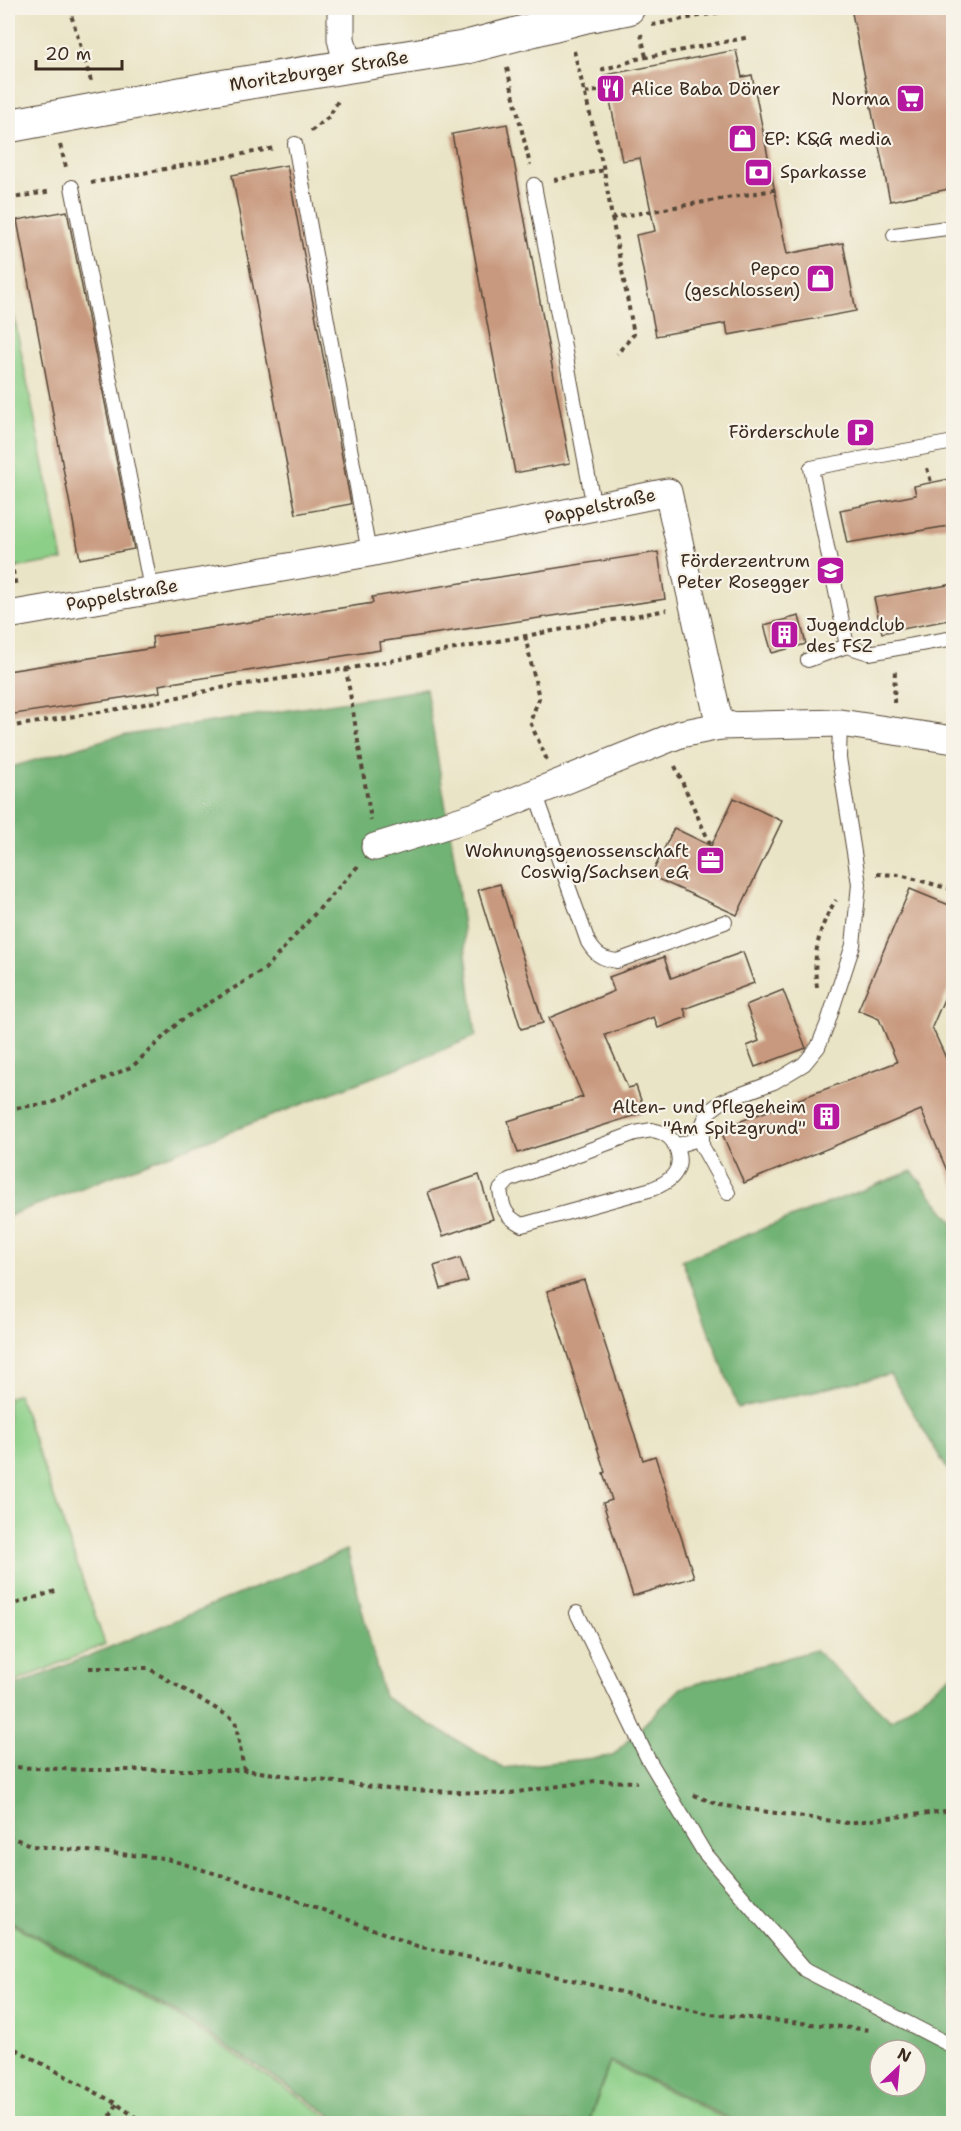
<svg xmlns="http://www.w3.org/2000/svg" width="961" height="2131" viewBox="0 0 961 2131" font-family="'Shantell Sans',sans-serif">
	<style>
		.green { fill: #8ccf88; stroke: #647c53; stroke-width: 1.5 }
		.forest { fill: #71b274; stroke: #566e49; stroke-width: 1.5; fill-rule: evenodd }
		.building { fill: #c8997e }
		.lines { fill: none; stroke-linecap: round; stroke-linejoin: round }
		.service-casing { stroke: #554637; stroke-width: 16 }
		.minor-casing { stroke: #554637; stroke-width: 29 }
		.tertiary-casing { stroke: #554637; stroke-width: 35 }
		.path { stroke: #554637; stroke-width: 4; stroke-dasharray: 4.5 4.5; stroke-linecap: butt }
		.service { stroke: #fff; stroke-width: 14 }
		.minor { stroke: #fff; stroke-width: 27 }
		.tertiary { stroke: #fff; stroke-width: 33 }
		.labels { text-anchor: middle; stroke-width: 4.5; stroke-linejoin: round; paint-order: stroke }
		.street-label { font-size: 18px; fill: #3b2a1e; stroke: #f7f3e8 }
		.poi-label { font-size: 18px; fill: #3b2a1e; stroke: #f7f3e8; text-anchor: end }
	</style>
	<rect width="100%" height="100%" fill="#f7f3e8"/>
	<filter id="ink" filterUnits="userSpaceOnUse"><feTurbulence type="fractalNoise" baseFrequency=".0167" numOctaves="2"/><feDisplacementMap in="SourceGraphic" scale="12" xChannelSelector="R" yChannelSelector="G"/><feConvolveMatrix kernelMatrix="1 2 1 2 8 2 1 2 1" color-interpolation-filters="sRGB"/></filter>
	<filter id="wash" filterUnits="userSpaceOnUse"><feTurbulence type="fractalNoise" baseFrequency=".008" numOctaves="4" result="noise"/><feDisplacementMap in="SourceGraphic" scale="24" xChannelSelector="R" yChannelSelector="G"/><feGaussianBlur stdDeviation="1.35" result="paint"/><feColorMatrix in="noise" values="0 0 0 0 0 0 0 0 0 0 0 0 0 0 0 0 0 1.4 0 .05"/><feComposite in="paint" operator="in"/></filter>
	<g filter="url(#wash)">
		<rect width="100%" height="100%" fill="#eae4c6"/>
		<!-- green -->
		<g class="green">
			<path d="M8,287l55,273 -55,9z"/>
			<path d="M18,1394l87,250 -97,41v-287z"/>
			<path d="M8,1922l166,92 164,109h-330z"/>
			<path d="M610,2063l124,60h-145z"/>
		</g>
		<!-- forest -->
		<g class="forest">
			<path d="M426,689l29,173 21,174 -58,24 -410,156v-448l106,-31z"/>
			<path d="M912,1171l41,51 1,248 -5,2 -59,-98 -152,34 -56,-148z"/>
			<path d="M347,1550l37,147 119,71 109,-12 69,-68 134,-38 76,71 62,-47v449h-214l-129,-62 -22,62h-245l-168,-111 -167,-92v-231zM880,2050h36v36h-36z"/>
		</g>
		<g id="blocks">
			<!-- building -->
			<g class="building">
				<path d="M851,8h103v180l-64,13z"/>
				<path d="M736,50l6,27 10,-2 35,179 56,-11 13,68 -128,24 -2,-12 -70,13 -20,-101 19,-4 -15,-73 -18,3 -17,-86z"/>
				<path d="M507,124l63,339 -55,10 -63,-339z"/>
				<path d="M287,165l64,339 -55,10 -64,-339z"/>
				<path d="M67,211l67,338 -54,10 -63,-339z"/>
				<path d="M949,479l5,16v30l-107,18 -7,-33 76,-15 -2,-9z"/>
				<path d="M658,552l7,47 -286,43 1,8 -221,35 1,7 -152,23v-44l145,-23 -1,-11 221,-34 -1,-6z"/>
				<path d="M954,584v35l-72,14 -8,-35z"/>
				<path d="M799,616l7,28 -34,9 -8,-28z"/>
				<path d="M734,798l48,23 -45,94 -86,-39 23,-48 37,18z"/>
				<path d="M500,884l43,139 -22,6 -43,-139z"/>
				<path d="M910,889l44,18v69l-22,51 22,49v111l-33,-77 -177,73 -24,-54 177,-67 -18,-43 -21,-9z"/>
				<path d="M743,952l11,31 -70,26 3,8 -29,11 -4,-11 -49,18 23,53 8,-2 9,26 -127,41 -10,-32 75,-24 -34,-79 65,-27 -5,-14 55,-20 7,21z"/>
				<path d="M783,990l23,58 -51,19 -8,-21 12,-5 -13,-36z"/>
				<path d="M479,1175l14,44 -50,17 -15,-44z"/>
				<path d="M460,1258l8,23 -27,8 -7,-23z"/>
				<path d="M584,1280l59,180 12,-4 39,121 -61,19 -30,-93 9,-3 -9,-27 2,-1 -58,-181z"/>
			</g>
		</g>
	</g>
	<g filter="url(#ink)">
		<use href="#blocks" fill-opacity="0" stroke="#554637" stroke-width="1.5"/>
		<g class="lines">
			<defs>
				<g id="service">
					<path d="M295,144l74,409"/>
					<path d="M534,185l60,323"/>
					<path d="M72,187l79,402"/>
					<path d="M894,235l60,-8"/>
					<path d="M847,646l22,7 85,-15"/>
					<path d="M808,660l39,-14 -36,-178 143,-26"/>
					<path d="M535,792l53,150c8,13 14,17 29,19l108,-39"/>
					<path d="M652,1130c4,1 10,2 14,5 11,7 17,26 9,38 -5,8 -14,12 -23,16l-130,36c-18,-9 -19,-17 -22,-35l9,-10 126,-47z"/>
					<path d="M675,1146l27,-8"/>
					<path d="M728,1193l-26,-47v-20l6,-14 15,-11 51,-19 30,-18 14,-17 9,-22 26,-80 6,-61 -20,-126 1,-35"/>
					<path d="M577,1613l70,144 57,95 101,118 149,77"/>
				</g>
				<g id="minor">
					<path d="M341,8v31l7,27"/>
					<path d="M8,615l361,-62 299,-61 52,234 -40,8 -198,80 -107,33"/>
					<path d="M720,726l120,-3 114,17"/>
				</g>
				<path id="tertiary" d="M8,126l199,-37 256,-41 123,-32 42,-8"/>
			</defs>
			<!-- service casing -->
			<use href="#service" class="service-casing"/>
			<!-- minor casing -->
			<use href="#minor" class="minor-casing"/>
			<!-- tertiary casing -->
			<use href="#tertiary" class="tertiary-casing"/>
			<!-- path -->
			<g class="path">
				<path d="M69,8l22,73"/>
				<path d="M652,25l90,-17"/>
				<path d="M641,34l5,23"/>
				<path d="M574,51l30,119"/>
				<path d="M507,68l23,97"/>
				<path d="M606,89l-3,-20 17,-4 17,-6 113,-22"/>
				<path d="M585,93l23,-4"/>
				<path d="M311,131l18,-14 10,-18"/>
				<path d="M60,145l6,22"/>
				<path d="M554,180l50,-10 8,48 167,-29"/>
				<path d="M91,183l184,-35"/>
				<path d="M8,199l43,-8"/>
				<path d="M612,218l22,116 -17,20"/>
				<path d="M927,468l4,14"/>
				<path d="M8,544l8,43"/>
				<path d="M525,636l14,62 -9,24 17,38"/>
				<path d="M346,669l321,-59"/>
				<path d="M894,703l1,-35"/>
				<path d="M8,727l122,-20 96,-20 120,-18 25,151"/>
				<path d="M675,766l36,80"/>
				<path d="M877,874l23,1 54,15"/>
				<path d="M817,987c-5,-32 2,-61 19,-87"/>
				<path d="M8,1109l43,-6 82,-37 47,-45 85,-52 93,-103"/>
				<path d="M8,1606l51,-16"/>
				<path d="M89,1668h59l87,52 9,50"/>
				<path d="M8,1767l81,3h155l144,19 115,5 92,-13 42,1"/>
				<path d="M694,1795l25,10 128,18 107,-13"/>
				<path d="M8,1836l25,10 131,12 112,34 141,54 151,33 142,35 162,16"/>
				<path d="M8,2045l109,59 28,20"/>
				<path d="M106,2124l11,-20"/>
			</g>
			<!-- service -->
			<use href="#service" class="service"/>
			<!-- minor -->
			<use href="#minor" class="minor"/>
			<!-- tertiary -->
			<use href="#tertiary" class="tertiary"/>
		</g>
	</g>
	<!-- icons -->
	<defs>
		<symbol id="restaurant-square" viewBox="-11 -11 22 22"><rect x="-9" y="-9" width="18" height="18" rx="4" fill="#b5179e" stroke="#f7f3e8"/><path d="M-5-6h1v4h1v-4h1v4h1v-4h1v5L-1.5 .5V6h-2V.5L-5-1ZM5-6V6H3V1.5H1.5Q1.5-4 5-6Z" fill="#fff"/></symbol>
		<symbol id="supermarket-square" viewBox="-11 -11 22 22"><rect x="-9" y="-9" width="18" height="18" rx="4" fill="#b5179e" stroke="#f7f3e8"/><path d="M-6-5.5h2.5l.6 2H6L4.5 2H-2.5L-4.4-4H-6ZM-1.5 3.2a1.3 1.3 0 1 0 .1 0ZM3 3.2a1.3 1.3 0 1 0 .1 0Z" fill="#fff"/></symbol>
		<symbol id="shop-square" viewBox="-11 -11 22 22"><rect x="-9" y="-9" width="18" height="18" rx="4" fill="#b5179e" stroke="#f7f3e8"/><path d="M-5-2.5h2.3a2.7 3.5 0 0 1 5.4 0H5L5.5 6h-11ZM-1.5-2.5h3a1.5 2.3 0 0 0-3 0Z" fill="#fff"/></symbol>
		<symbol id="bank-square" viewBox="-11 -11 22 22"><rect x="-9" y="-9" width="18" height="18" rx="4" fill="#b5179e" stroke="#f7f3e8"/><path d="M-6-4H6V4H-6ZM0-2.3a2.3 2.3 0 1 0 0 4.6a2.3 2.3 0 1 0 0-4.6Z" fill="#fff"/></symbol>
		<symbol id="parking-square" viewBox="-11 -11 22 22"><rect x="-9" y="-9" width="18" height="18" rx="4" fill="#b5179e" stroke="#f7f3e8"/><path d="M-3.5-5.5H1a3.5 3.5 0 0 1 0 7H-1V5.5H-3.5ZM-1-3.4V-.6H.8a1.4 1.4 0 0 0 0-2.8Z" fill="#fff"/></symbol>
		<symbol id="school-square" viewBox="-11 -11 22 22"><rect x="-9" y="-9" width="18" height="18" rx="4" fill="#b5179e" stroke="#f7f3e8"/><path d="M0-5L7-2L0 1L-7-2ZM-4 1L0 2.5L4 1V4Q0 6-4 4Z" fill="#fff"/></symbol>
		<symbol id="building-square" viewBox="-11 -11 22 22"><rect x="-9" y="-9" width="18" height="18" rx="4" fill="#b5179e" stroke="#f7f3e8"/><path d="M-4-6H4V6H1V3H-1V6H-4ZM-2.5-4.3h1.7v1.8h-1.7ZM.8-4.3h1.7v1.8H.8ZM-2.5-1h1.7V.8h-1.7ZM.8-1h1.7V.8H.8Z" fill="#fff"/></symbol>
		<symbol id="office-square" viewBox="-11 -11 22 22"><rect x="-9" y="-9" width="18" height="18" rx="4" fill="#b5179e" stroke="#f7f3e8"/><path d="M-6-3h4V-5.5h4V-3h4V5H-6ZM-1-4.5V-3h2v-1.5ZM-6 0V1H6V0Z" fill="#fff"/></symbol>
	</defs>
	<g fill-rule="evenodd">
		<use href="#restaurant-square" x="594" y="72" width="33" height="33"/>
		<use href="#supermarket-square" x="894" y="82" width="33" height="33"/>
		<use href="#shop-square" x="726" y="122" width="33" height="33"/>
		<use href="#bank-square" x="742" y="156" width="33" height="33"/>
		<use href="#shop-square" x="804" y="262" width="33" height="33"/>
		<use href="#parking-square" x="844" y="416" width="33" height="33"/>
		<use href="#school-square" x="814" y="554" width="33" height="33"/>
		<use href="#building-square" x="768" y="618" width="33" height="33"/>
		<use href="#office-square" x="694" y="844" width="33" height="33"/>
		<use href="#building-square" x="810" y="1100" width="33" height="33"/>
	</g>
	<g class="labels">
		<!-- street labels -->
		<g class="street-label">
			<text transform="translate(319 71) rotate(-9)" y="6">Moritzburger Straße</text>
			<text transform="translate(600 506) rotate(-12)" y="6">Pappelstraße</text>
			<text transform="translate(122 595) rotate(-10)" y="6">Pappelstraße</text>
		</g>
		<!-- poi labels -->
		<g class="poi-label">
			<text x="631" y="95" text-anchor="start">Alice Baba Döner</text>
			<text x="890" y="105">Norma</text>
			<text x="764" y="145" text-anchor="start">EP: K&amp;G media</text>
			<text x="780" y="178" text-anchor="start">Sparkasse</text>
			<text x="800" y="275">Pepco<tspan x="800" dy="21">(geschlossen)</tspan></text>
			<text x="840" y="438">Förderschule</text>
			<text x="810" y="567">Förderzentrum<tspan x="810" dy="21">Peter Rosegger</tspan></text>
			<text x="806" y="631" text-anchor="start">Jugendclub<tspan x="806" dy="21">des FSZ</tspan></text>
			<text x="689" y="857">Wohnungsgenossenschaft<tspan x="689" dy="21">Coswig/Sachsen eG</tspan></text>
			<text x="806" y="1113">Alten- und Pflegeheim<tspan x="806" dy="21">"Am Spitzgrund"</tspan></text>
		</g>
	</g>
	<!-- margin -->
	<rect width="961" height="2131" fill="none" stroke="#f7f3e8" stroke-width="30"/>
	<!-- north arrow -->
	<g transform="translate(898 2068) rotate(26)"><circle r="28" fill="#f7f3e8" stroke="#aca397" stroke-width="1.5"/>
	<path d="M0-4.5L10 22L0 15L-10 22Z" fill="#b5179e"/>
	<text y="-9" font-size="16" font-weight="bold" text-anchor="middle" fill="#3b2a1e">N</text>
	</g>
	<!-- scale -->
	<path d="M36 60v9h86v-9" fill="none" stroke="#3b2a1e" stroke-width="3"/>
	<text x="45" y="60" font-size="18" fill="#3b2a1e" stroke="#f7f3e8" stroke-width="4.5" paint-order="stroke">20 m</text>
</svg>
